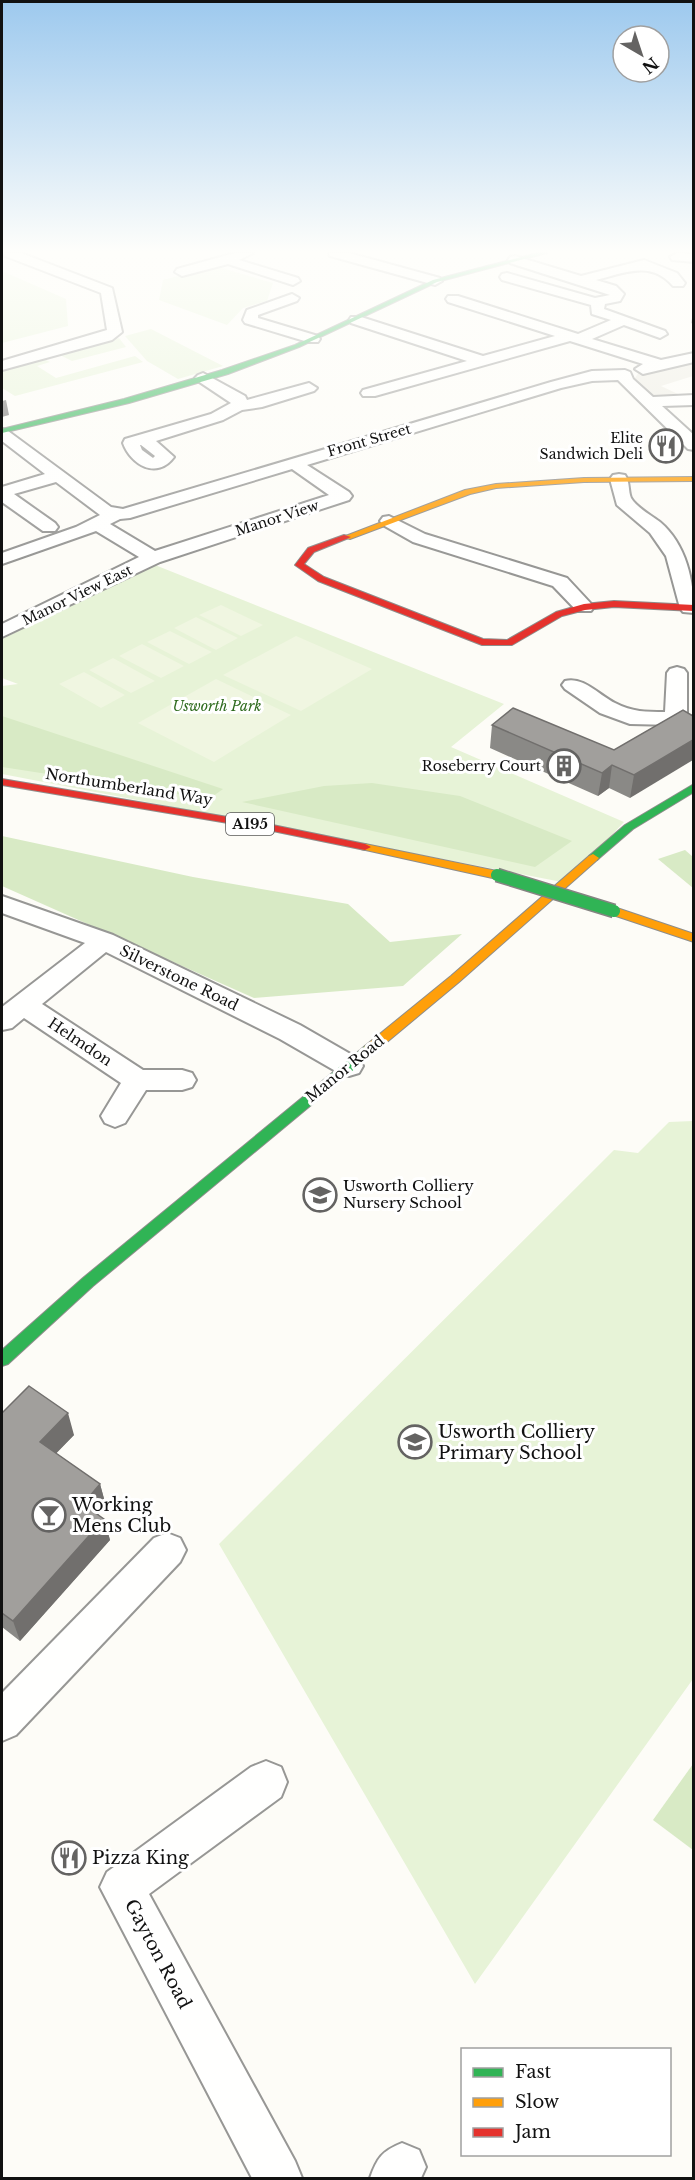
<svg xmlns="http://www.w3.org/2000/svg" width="695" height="2180" viewBox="0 0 695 2180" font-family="'Libre Baskerville',serif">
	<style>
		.green { fill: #e7f3d7 }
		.forest { fill: #d8eac5 }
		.pitch { fill: #f0f6e1 }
		.plaza { fill: #edebe2 }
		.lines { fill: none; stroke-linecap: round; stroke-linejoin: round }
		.street-casing { stroke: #979795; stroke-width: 4 }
		.fast-casing { stroke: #8e8d8b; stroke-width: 2 }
		.slow-casing { stroke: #8e8d8b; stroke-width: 2 }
		.jam-casing { stroke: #8e8d8b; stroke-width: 2 }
		.street { fill: #fffffe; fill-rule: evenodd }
		.fast { fill: #30b455; fill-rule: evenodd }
		.slow { fill: #ff9f0a; fill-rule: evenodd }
		.jam { fill: #e5322d; fill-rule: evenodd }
		.fast-bridge-casing { stroke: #858482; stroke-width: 15; stroke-linecap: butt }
		.fast-bridge { stroke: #30b455; stroke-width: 12 }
		.wall { fill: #8a8986 }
		.shaded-wall { fill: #716f6d }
		.building { fill: #a19f9c; stroke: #716f6d; stroke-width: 1.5 }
		.labels { text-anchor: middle; stroke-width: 6; stroke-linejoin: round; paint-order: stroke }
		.far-poi-label { font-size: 14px; fill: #111; stroke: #fff; text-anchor: end }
		.far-street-label { font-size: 14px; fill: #111; stroke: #fff }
		.far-park-label { font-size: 14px; font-style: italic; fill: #2f6b1f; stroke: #fff }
		.shield { fill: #fff; stroke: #585858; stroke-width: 1.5 }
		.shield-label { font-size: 14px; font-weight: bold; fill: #111 }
		.street-label { font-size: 15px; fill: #111; stroke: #fff }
		.poi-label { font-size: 15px; fill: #111; stroke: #fff; text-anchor: start }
		.near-poi-label { font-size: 18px; fill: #111; stroke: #fff; text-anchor: start }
		.near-street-label { font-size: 18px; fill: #111; stroke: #fff }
	</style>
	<rect width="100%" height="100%" fill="#fdfcf7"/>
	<!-- green -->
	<g class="green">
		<path d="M215,266l58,17 -6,18 -24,7 -16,17 -68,-25 4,-20z"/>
		<path d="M2,271l64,28 2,27 -66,17z"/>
		<path d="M151,329l72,37 -45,13 -31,-18 -22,-25z"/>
		<path d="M119,338l7,9 -54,14 -14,-7z"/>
		<path d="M135,356l8,6 -128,34 -13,-8v-19l40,-11 8,4 -13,4 19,12z"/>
		<path d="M155,565l349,139 -53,43 173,75 -57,61 -565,-109v-88l16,-2 -16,-6v-39z"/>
		<path d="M693,1121v558l-218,305 -256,-440 395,-394 24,3 31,-31z"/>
	</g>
	<!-- forest -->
	<g class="forest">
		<path d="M2,716l221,73 -14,10 -207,-32z"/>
		<path d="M372,783l88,13 112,45 -37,26 -293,-65 82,-16z"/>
		<path d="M2,836l191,41 155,27 42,38 72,-8 -59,52 -149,12 -252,-112z"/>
		<path d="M685,850l8,7v31l-35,-29z"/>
		<path d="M693,1764v86l-40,-30z"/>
	</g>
	<!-- pitch -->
	<g class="pitch">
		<path d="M221,605l42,20 -22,11 -42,-21z"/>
		<path d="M196,617l42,21 -22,12 -42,-22z"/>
		<path d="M170,631l42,21 -23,12 -42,-22z"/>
		<path d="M296,636l76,33 -71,42 -78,-36z"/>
		<path d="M142,644l42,22 -23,12 -42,-22z"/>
		<path d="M113,658l42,23 -24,12 -42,-23z"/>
		<path d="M84,672l41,23 -24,13 -42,-24z"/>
		<path d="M216,679l75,36 -77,47 -76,-39z"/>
	</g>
	<!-- plaza -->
	<path class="plaza" d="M693,360v16l-32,10 21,10 -20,3 -10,-2 -17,-19 4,-6z"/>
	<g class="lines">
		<defs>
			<g id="street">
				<path d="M4,253h17l91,35 10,44 -10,8 -110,30v-9l105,-31 -6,-37 -96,-37z"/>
				<path d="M235,253h18l-14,7 59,18 2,3 -7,4 -65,-21 -46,12 -7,-4 2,-3z"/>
				<path d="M329,253h20l91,25 2,3 -7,4 -105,-29z"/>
				<path d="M677,253l17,1v8l-22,-2 -2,-3z"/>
				<path d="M515,256l66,20 63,-16 33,13 8,10 -2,3h-10c-22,-26 -49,-13 -77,-6l20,6 8,8 -4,7 -15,3 -1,5 61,22 2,3 -7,4 -36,-13 -32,14 69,21 33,-7v9l-51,12 -8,-5 8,-5 -73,-23 -195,55h-12l-2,-3 2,-3 104,-29 -116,-38 -2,-3 2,-3h10l122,39 72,-20 -107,-34 -2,-3 2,-3h10l120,38 33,-14 -19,-6 -1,-9 -89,-25 -2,-3 2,-3 5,-1 88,25 15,-3 -100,-32 -2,-3 2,-3z"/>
				<path d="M292,294l7,4 -2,3 -39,14v3l60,18 2,3 -2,3h-10l-63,-19 -2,-3 4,-10z"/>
				<path d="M625,370l5,2 3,7 20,18 41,-2v10l-32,1 32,29v15l-6,-1 -70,-69 -26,1 -31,7 -254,77 42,27 3,4 -3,4 -189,62 -158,75v-13l137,-67 -43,-26 -94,33v-11l74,-26 24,-12 -44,-33 -42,12 41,29 3,4 -3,4h-12l-41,-29v-15l43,-13 -43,-33v-12l6,2 103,76 12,2 428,-127 41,-11zM292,469l37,26 -174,56 -45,-27 10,-5 10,-1z"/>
				<path d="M203,373l42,23 2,4 62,-17 8,5 -3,3 -52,16 -20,3 -19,10 -67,21 18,16c-17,23 -43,8 -51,-14l2,-4 86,-25 20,-11 -33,-22 -3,-3 3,-3zM140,445h1l14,11 -2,2 -11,-8z"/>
				<path d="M619,474l6,1c5,7 3,16 6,23 5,9 21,18 29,24 26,22 34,59 34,91l-11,-1 -3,-4 -14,-52 -16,-23 -33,-28 -7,-26 3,-4z"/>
				<path d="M389,516l36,18 142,44 27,29 -3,4h-14l-24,-25 -140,-44 -30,-17 -3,-4 3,-4z"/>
				<path d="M677,667l7,2 3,4v42l7,3v14l-21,-7 -43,-1 -30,-11 -35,-24 -3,-4 3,-4c18,-5 34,14 50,22 17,9 32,9 50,9l2,-39 3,-4z"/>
				<path d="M2,896l111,39 187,90 59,34 4,7 -4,7 -10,3 -10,-3 -59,-34 -174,-87 -64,52 101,66h39l10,3 4,7 -4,7 -10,3h-36l-21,33 -10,4 -10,-4 -4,-7 20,-33 -97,-65 -12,10 -10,2v-23l83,-64 -83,-30z"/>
				<path d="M167,1533l13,5 6,12 -6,12 -164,173 -14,6v-48l152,-155z"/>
				<path d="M266,1761l15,6 6,15 -6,15 -132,97 146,267 7,17h-50l-152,-291 7,-15 144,-105z"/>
				<path d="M402,2143l17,7 7,17 -5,11h-51c7,-20 12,-27 32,-35z"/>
			</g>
			<g id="fast">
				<path d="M537,253h10l-110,29 -138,65 -71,27 -99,29 -127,30v-4l122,-30 98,-29 73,-25 138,-65z"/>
				<path d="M694,784v8l-61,37 -36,31h-8v-4l36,-31z"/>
				<path d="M370,1044l5,2 2,3 -2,3 -282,234 -85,78 -6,2v-16l81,-72 282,-232z"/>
			</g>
			<g id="slow">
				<path d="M694,477v4l-110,1 -88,6 -26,6 -120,45 -7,-2 122,-47 31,-6 88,-6z"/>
				<path d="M365,844l132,27 6,4 -6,4 -136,-30 -2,-2z"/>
				<path d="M593,854l6,4 -2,2 -138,122 -84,70h-10l-2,-3 2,-3 86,-70 138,-120z"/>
				<path d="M614,907l80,27v8l-84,-28 -2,-3z"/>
			</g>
			<g id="jam">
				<path d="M344,535l7,2 -37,15 -10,12 20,13 159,62 24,1 49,-28 28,-8 30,-3 80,4v6l-80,-4 -29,3 -23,6 -50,29h-30l-164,-64 -23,-16 13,-17z"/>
				<path d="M2,779l261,44 102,21 6,3 -6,3 -102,-21 -261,-44z"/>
			</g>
		</defs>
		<!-- street casing -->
		<use href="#street" class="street-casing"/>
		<!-- fast casing -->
		<use href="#fast" class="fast-casing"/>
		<!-- slow casing -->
		<use href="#slow" class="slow-casing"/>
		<!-- jam casing -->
		<use href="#jam" class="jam-casing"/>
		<!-- street -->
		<use href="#street" class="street"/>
		<!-- fast -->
		<use href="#fast" class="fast"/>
		<!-- slow -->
		<use href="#slow" class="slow"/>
		<!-- jam -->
		<use href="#jam" class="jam"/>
		<defs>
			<path id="fast-bridge" d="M497,875l117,36"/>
		</defs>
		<!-- fast-bridge casing -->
		<use href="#fast-bridge" class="fast-bridge-casing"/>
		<!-- fast-bridge -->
		<use href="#fast-bridge" class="fast-bridge"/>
	</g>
	<!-- wall -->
	<g class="wall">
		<path d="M693,313v11l-2,-1z"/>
		<path d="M683,710l-53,88 -21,-10 -11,8 -108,-48 2,-23 122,25z"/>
		<path d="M2,1413l72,22 -18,18 44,31 6,22 -8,9 6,4 6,21 -90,101 -18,-14z"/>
	</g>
	<!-- shaded-wall -->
	<g class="shaded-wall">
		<path d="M6,400l3,15 -7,2v-16z"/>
		<path d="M693,740v20l-63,38 4,-23z"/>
		<path d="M612,765l-3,23 -11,8 4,-23z"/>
		<path d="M68,1413l6,22 -28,29 -6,-22z"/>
		<path d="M100,1484l6,22 -18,19 -5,-21z"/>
		<path d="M104,1519l6,21 -90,101 -7,-20z"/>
	</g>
	<!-- building -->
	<g class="building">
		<path d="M513,708l101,42 69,-40 10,6v24l-59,35 -22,-10 -10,8 -110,-48z"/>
		<path d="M29,1386l39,27 -28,29 60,42 -17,20 21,15 -91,102 -11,-8v-200z"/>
	</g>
	<!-- sky -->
	<linearGradient id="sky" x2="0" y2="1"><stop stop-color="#9dc9ee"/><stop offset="0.45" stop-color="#fefefb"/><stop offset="1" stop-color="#fefefb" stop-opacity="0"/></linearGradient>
	<rect width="695" height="558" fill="url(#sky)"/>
	<!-- icons -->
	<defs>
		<symbol id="restaurant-ring" viewBox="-11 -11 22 22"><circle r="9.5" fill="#fff" stroke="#646362" stroke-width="1.5"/><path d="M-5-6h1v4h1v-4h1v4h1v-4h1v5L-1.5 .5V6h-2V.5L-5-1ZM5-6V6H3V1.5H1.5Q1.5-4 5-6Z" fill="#646362"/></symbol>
		<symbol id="building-ring" viewBox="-11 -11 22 22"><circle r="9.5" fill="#fff" stroke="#646362" stroke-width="1.5"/><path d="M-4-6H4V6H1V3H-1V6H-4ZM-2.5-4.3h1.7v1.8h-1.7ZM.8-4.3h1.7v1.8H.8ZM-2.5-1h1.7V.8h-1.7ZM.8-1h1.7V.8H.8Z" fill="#646362"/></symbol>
		<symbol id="school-ring" viewBox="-11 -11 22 22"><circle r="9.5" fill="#fff" stroke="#646362" stroke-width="1.5"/><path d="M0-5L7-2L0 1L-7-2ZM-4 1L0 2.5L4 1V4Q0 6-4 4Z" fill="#646362"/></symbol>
		<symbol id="bar-ring" viewBox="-11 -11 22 22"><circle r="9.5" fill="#fff" stroke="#646362" stroke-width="1.5"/><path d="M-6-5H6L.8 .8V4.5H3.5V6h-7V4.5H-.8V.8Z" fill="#646362"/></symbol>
	</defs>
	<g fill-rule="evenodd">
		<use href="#restaurant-ring" x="647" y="427" width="38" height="38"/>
		<use href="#building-ring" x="545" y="747" width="38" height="38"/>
		<use href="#school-ring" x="301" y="1176" width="38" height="38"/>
		<use href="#school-ring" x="396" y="1423" width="38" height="38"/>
		<use href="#bar-ring" x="30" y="1496" width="38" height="38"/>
		<use href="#restaurant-ring" x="50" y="1839" width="38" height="38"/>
	</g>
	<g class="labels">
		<!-- far-poi labels -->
		<g class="far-poi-label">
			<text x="643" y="443">Elite<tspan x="643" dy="16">Sandwich Deli</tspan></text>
			<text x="541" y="771">Roseberry Court</text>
		</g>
		<!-- far-street labels -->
		<g class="far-street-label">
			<text transform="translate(369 440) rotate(-16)" y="5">Front Street</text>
			<text transform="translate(277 518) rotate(-18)" y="5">Manor View</text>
			<text transform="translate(77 595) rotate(-26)" y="5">Manor View East</text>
		</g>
		<!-- far-park labels -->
		<g class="far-park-label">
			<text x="217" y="711">Usworth Park</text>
		</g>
		<!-- shield labels -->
		<rect class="shield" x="226" y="813" width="48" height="22" rx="4.5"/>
		<g class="shield-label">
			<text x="250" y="829">A195</text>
		</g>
		<!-- street labels -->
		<g class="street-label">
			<text transform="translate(129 787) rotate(9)" y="5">Northumberland Way</text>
			<text transform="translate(179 978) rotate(26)" y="5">Silverstone Road</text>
			<text transform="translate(80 1042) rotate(34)" y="5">Helmdon</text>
			<text transform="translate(345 1069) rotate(-39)" y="5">Manor Road</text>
		</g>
		<!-- poi labels -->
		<g class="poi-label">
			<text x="343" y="1191">Usworth Colliery<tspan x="343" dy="17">Nursery School</tspan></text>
		</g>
		<!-- near-poi labels -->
		<g class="near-poi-label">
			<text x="438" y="1438">Usworth Colliery<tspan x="438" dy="21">Primary School</tspan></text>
			<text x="72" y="1511">Working<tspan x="72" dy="21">Mens Club</tspan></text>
			<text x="92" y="1864">Pizza King</text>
		</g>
		<!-- near-street labels -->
		<g class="near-street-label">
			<text transform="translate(158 1954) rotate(62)" y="6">Gayton Road</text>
		</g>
	</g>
	<!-- border -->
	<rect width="695" height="2180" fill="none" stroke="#111111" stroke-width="6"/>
	<!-- legend -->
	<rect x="461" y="2048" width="210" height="108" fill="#ffffff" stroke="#a0a0a0" stroke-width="1.5"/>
	<rect x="473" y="2068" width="30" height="9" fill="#30b455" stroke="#a0a0a0" stroke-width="1.5"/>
	<text x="515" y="2078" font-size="18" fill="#111111">Fast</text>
	<rect x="473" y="2098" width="30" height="9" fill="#ff9f0a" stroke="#a0a0a0" stroke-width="1.5"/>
	<text x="515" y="2108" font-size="18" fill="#111111">Slow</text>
	<rect x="473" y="2128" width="30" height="9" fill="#e5322d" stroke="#a0a0a0" stroke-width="1.5"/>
	<text x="515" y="2138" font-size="18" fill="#111111">Jam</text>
	<!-- north arrow -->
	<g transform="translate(641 54) rotate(141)"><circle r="28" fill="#ffffff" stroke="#a0a0a0" stroke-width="1.5"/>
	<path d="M0-4.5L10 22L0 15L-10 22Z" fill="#646362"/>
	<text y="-9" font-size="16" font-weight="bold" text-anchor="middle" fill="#111111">N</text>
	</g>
</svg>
